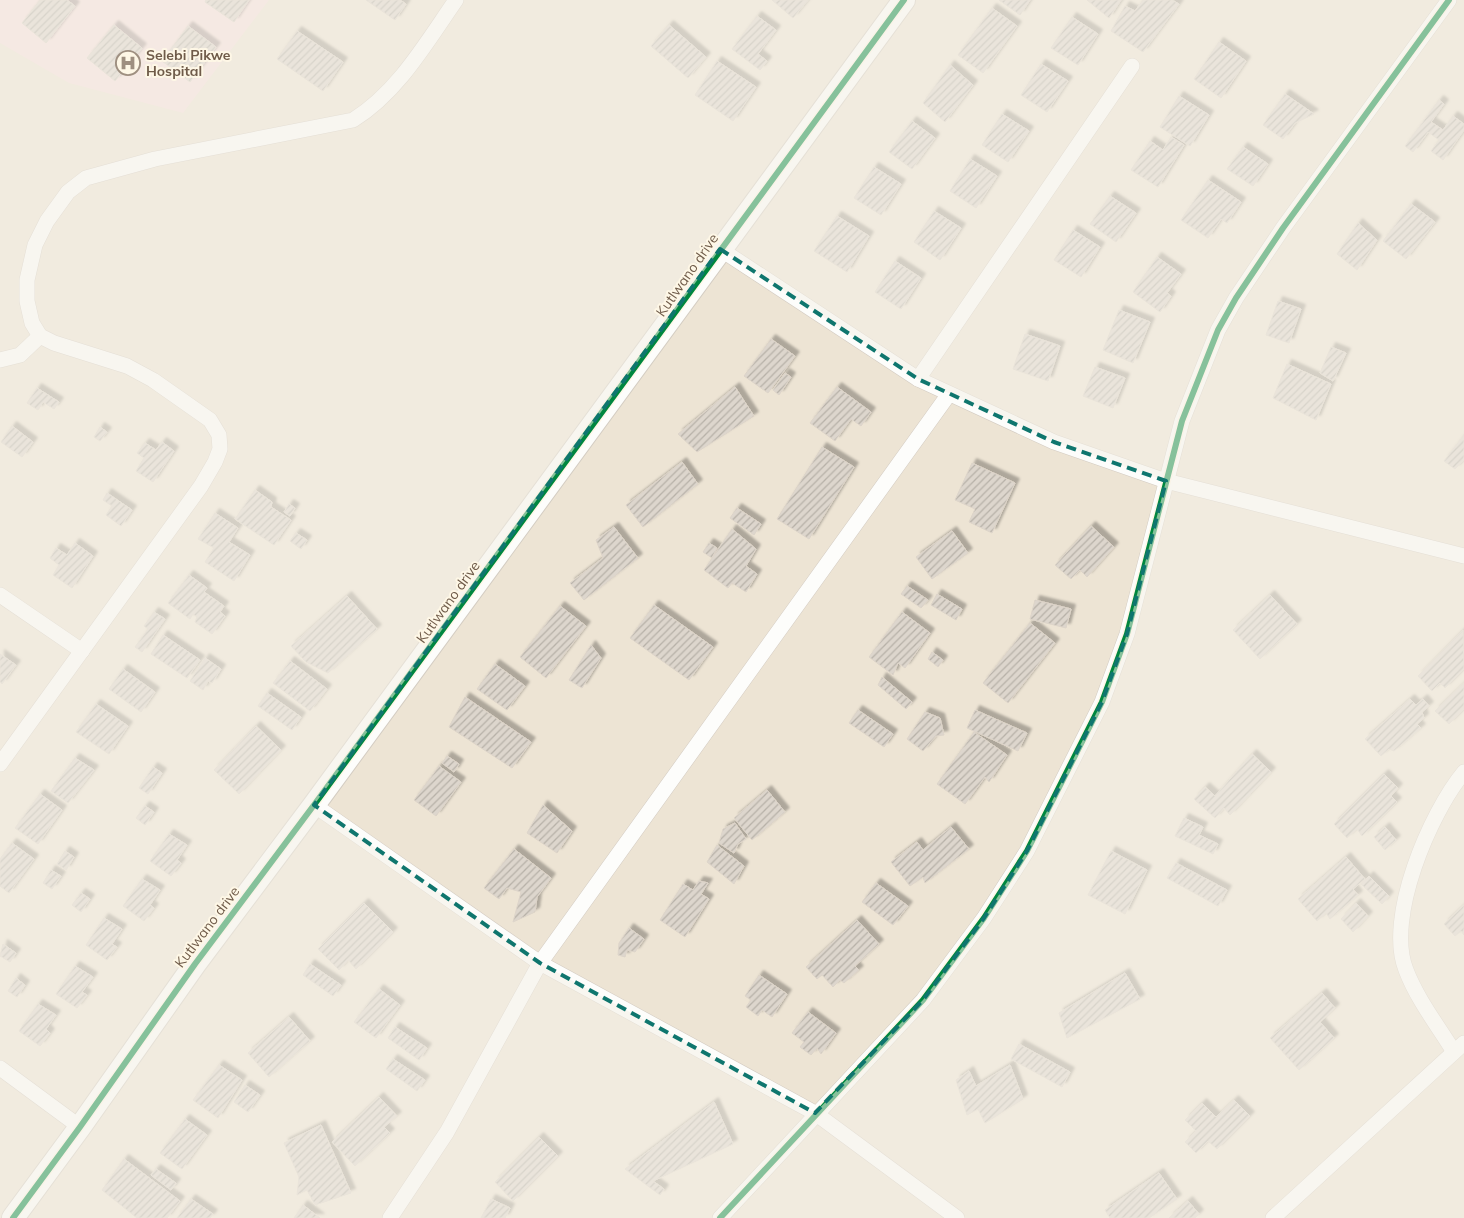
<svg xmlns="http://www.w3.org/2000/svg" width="1464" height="1218" viewBox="0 0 1464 1218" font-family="Mulish,sans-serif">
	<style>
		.residential { fill: #ede4d4 }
		.medical { fill: #f6e1dd }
		.building { fill: url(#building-hatch); stroke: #ddd4c9; filter: url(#shadow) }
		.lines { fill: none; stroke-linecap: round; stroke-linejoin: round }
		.street-casing { stroke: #d3cbc2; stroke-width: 16 }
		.secondary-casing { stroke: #d4cdc3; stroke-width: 24 }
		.street { stroke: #fdfdfb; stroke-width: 15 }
		.secondary { stroke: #fdfdfb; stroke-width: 22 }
		.cycleway-casing { stroke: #fef7e6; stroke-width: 9 }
		.cycleway { stroke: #00873e; stroke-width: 6 }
		.marked { fill: none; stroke: #0f766e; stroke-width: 4; stroke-dasharray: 10 6; stroke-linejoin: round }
		.labels { text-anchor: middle; stroke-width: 4; stroke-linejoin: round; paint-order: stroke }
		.poi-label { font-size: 14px; font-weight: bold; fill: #6f5b49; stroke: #fef7e6; text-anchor: start }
		.street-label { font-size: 14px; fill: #6f5b49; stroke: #fef7e6 }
	</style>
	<defs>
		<pattern id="building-hatch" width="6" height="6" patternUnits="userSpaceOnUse" patternTransform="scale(1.25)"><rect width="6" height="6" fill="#ddd6cd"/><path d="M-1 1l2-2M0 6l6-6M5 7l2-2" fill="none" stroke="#b7b1a8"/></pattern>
		<filter id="shadow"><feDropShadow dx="4.5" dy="-4.5" stdDeviation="1" flood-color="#0004"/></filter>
	</defs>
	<rect width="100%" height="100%" fill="#f4f0e7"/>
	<!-- residential -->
	<rect class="residential" x="0" y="0" width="1464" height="1218"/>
	<!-- medical -->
	<path class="medical" d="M0,0h269l-86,113 -114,-30 -69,-40z"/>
	<!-- building -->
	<g class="building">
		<path d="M40,0h27l8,6 -29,37 -24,-20z"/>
		<path d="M206,0h43l-15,22 -29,-20z"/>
		<path d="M366,0h34l6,4 -11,16z"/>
		<path d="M772,0h36l-15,18z"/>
		<path d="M999,0h31l-10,15z"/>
		<path d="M1087,0h34l-12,18z"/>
		<path d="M1143,0h29l7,4 -36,48 -32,-21 14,-25 10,5z"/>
		<path d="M992,8l25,18 -34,47 -25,-18z"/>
		<path d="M757,16l19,14 -18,24 9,7 -7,9 -28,-21z"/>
		<path d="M1072,17l26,17 -20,31 -27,-17z"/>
		<path d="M114,25l28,23 -27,33 -28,-23z"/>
		<path d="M669,25l37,32 -18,21 -37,-32z"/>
		<path d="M188,26l28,21 -26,35 -28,-21z"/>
		<path d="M297,31l46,31 -20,29 -46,-32z"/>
		<path d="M1219,42l27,19 -25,37 -27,-19z"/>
		<path d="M717,61l39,26 -23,34 -38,-26z"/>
		<path d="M1041,64l27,17 -21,31 -26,-17z"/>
		<path d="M950,65l23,20 -28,37 -22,-19z"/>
		<path d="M1285,94l29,20 -19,9 -12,16 -20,-14z"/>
		<path d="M1179,96l30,19 -19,31 -30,-19z"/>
		<path d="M1439,100l5,4 -13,18 12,8 10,-14 11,8v6l-21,30 -12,-9 8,-11 -11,-8 -15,20 -8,-6z"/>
		<path d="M1002,114l27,17 -21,31 -26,-17z"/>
		<path d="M912,121l23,17 -23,31 -23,-17z"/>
		<path d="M1171,137l13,8 -26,42 -27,-17 19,-29 13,9z"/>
		<path d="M1243,147l25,17 -15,22 -26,-17z"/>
		<path d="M970,159l27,17 -21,32 -26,-17z"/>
		<path d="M874,167l27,17 -20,31 -27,-17z"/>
		<path d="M1208,180l33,22 -14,21 -6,-4 -13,19 -27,-18z"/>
		<path d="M1110,196l26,17 -20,29 -26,-18z"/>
		<path d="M1411,204l24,18 -29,37 -23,-18z"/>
		<path d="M934,211l27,17 -21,32 -26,-18z"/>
		<path d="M837,216l32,20 -22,36 -33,-21z"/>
		<path d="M1358,223l19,17 -20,30 -20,-16z"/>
		<path d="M1073,230l27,17 -19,30 -27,-17z"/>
		<path d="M1157,257l24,17 -14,19 4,3 -11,16 -27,-20z"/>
		<path d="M895,261l26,17 -20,31 -26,-17z"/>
		<path d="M1278,301l23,8 -12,34 -23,-8z"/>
		<path d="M1119,310l31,12 -17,41 -30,-13z"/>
		<path d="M1025,334l35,12 -12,35 -35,-12z"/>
		<path d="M771,339l24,17 -27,37 -24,-17z"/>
		<path d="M1331,347l15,6 -13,28 -13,-8z"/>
		<path d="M1287,364l44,20 -15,36 -43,-22z"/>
		<path d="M1095,367l30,11 -12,30 -30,-12z"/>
		<path d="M785,373l6,4 -12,18 -6,-5z"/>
		<path d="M735,387l19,29 -57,36 -19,-18z"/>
		<path d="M837,387l34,25 -10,14 -10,-7 -16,22 -25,-18z"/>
		<path d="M37,388l22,14 -5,7 -11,-7 -5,8 -11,-7z"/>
		<path d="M12,426l21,16 -11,15 -21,-15z"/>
		<path d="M100,427l7,5 -7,9 -6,-4z"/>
		<path d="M1464,435v25l-9,9 -11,-8z"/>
		<path d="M162,442l12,9 -21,31 -17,-11 8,-13 -7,-5 8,-10 11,7z"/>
		<path d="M822,447l32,20 -45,72 -32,-20z"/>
		<path d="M682,462l16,22 -55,43 -17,-22z"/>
		<path d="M972,463l43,20 -23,50 -23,-11 6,-13 -20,-9z"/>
		<path d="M255,490l17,12 -1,5 20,13 -17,25 -39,-26z"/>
		<path d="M107,493l25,17 -11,16 -15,-11 6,-9 -9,-6z"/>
		<path d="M289,504l6,4 -5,8 -6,-4z"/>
		<path d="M737,508l24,16 -7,11 -24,-17z"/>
		<path d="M215,513l23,15 -9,14 21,13 -16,26 -29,-19 9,-14 -16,-9z"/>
		<path d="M1091,526l23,21 -27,30 -7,-7 -9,9 -16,-14z"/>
		<path d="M614,527l24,31 -54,42 -14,-17 33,-25 -7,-18z"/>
		<path d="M732,529l24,20 -10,17 11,8 -11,18 -14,-9 -4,5 -24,-18z"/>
		<path d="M952,531l16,22 -36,26 -16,-22z"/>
		<path d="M296,533l11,7 -6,9 -11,-8z"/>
		<path d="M75,543l18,13 -21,32 -19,-13 6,-10 -9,-7 6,-10 11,7z"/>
		<path d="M709,543l8,5 -5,10 -9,-6z"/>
		<path d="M189,575l18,13 -3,4 20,14 -4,6 5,4 -13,18 -17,-12 2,-5 -4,-3 -3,5 -22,-16z"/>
		<path d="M907,586l21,14 -7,8 -20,-14z"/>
		<path d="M937,594l25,15 -6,11 -25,-15z"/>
		<path d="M1270,595l27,29 -37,35 -27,-29z"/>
		<path d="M347,596l30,33 -49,44 -22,-11 -15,-16z"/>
		<path d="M1035,600l36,9 -5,19 -36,-9z"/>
		<path d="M654,605l59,42 -24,33 -59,-42z"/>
		<path d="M560,606l26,20 -40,52 -26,-21z"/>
		<path d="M154,612l11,7 -23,33 -7,-5 13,-18 -4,-3z"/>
		<path d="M902,612l28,21 -25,35 -7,-5 -5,12 -24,-18z"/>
		<path d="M1030,623l25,20 -47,60 -25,-20z"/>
		<path d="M1463,630l1,39 -19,19 -5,-5 -8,8 -14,-15z"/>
		<path d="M163,635l37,25 -13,18 -36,-24z"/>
		<path d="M591,645l10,13 -19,30 -13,-8z"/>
		<path d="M932,652l11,8 -5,7 -10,-8z"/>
		<path d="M0,654l16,11 -14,19 -2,-2z"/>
		<path d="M205,658l16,11 -9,14 -4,-2 -5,9 -13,-9z"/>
		<path d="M290,661l37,28 -17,22 -37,-28z"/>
		<path d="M495,664l30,22 -18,24 -30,-21z"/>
		<path d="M123,669l32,23 -14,20 -32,-23z"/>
		<path d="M882,677l30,25 -6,7 -28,-24z"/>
		<path d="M1464,683v26l-15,15 -14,-13z"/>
		<path d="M267,693l34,24 -9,13 -34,-24z"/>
		<path d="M465,697l66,45 -19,26 -63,-41z"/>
		<path d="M1410,699l6,6 7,-6 6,7 -7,6 2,6 -7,6 4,4 -27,23 -5,-2 -8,7 -16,-17z"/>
		<path d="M96,704l32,22 -19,28 -33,-22z"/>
		<path d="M858,710l35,24 -9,13 -35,-24z"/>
		<path d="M975,710l52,23 -9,18 -51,-23z"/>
		<path d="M925,712l15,6 4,17 -8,1 -13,15 -16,-12z"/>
		<path d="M256,726l25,24 -42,44 -25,-24z"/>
		<path d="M974,732l33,23 -18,27 -4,-5 -20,27 -28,-20z"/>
		<path d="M1252,754l19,18 -41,43 -6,-7 -9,10 -21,-19 11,-12 10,9z"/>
		<path d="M447,756l12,8 -5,8 -12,-9z"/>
		<path d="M75,758l19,12 -26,33 -17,-12z"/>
		<path d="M439,766l22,16 -25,34 -22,-16z"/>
		<path d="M153,767l9,6 -14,21 -9,-6z"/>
		<path d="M1384,774l14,14 -7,8 6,6 -35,34 -5,-7 -10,9 -13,-14z"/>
		<path d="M767,790l18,22 -33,28 -18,-22z"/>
		<path d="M40,794l22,16 -24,34 -23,-16z"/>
		<path d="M543,805l29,26 -15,22 -30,-20z"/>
		<path d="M145,806l9,6 -9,13 -9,-7z"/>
		<path d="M1184,818l19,9 -4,8 19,9 -5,10 -38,-18z"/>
		<path d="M735,823l11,16 -8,5 -4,9 -15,-10 4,-14z"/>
		<path d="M951,827l18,22 -44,34 -2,-6 -13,9 -19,-24 26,-20 6,8z"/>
		<path d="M1385,827l11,13 -11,10 -11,-13z"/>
		<path d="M169,834l18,11 -10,15 4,3 -10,13 -21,-15z"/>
		<path d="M12,843l22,16 -25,34 -9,-7v-27z"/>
		<path d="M717,845l27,21 -10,18 -27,-22z"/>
		<path d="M514,849l37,29 -14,19 -2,15 -22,10 8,-30 -14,-4 -8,11 -15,-11z"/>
		<path d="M65,851l9,6 -8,13 -9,-6z"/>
		<path d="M1111,851l36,19 -22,44 -37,-19z"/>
		<path d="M1346,857l19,22 -12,10 5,6 -28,24 -4,-6 -9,8 -19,-22z"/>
		<path d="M1176,863l51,27 -9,16 -51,-28z"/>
		<path d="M51,870l10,6 -9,13 -9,-6z"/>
		<path d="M1369,876l20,20 -7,8 -21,-20z"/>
		<path d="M142,879l18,11 -10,15 4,3 -10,13 -21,-15z"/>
		<path d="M699,881l9,2 -7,11 8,5 -24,38 -25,-17 23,-36 10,6z"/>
		<path d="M876,883l32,23 -15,19 -31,-23z"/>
		<path d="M81,893l9,6 -9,13 -9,-7z"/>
		<path d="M364,903l29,29 -37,37 -8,-9 -9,10 -21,-21z"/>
		<path d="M1356,903l12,13 -15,16 -12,-13z"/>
		<path d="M1464,905v30l-3,-4 -6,5 -11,-12z"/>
		<path d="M104,918l18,11 -10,15 5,3 -10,13 -21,-15z"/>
		<path d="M857,920l22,24 -24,22 4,4 -15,13 -4,-3 -7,7 -11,-12 -5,4 -11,-12z"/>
		<path d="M629,928l15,11 -9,13 -8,-2 -2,7 -7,-2 1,-12z"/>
		<path d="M3,944l13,9 -6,9 -10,-6z"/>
		<path d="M310,964l31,21 -8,11 -30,-21z"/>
		<path d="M75,966l18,11 -11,15 5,3 -10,13 -21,-14z"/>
		<path d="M1125,973l15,26 -73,39 -8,-25z"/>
		<path d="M759,975l28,19 -15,23 -10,-7 -4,6 -12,-9 5,-7 -6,-4z"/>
		<path d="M16,978l9,7 -8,12 -9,-6z"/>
		<path d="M379,989l21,16 -24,33 -22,-16z"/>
		<path d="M1322,993l13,15 -15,14 14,16 -35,32 -29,-32z"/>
		<path d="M38,1004l18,11 -10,14 4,4 -10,13 -21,-15z"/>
		<path d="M808,1012l28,21 -15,21 -4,-6 -6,7 -11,-8 4,-5 -12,-9z"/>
		<path d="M289,1017l21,24 -41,36 -21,-24z"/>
		<path d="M395,1027l32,21 -8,12 -31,-22z"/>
		<path d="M1019,1044l51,28 -8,15 -51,-28z"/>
		<path d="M393,1059l32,21 -8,11 -31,-22z"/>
		<path d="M219,1065l23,15 -24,38 -25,-18z"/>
		<path d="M1010,1065l13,34 -38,24 -7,-14 -11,6 -11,-35 13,-9 7,15z"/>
		<path d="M245,1085l15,10 -12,17 -14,-10z"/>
		<path d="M379,1097l18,19 -13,11 6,6 -35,33 -23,-24z"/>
		<path d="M1234,1100l16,16 -33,33 -9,-8 -12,12 -11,-11 11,-11 -11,-11 17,-17 14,14z"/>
		<path d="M714,1102l19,42 -80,37 11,8 -4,6 -35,-26z"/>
		<path d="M185,1119l22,16 -25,34 -22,-16z"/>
		<path d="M321,1125l30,68 -36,12 -8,-15 -10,5 2,-18 -15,-34z"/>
		<path d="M539,1137l19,19 -45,45 -18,-19z"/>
		<path d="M124,1159l56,42 -13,17h-30l-35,-28z"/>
		<path d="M156,1169l20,14 -5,7 -20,-15z"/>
		<path d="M1159,1173l18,26 -28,19h-39l-5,-8z"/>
		<path d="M191,1199l22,15 -3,4h-33z"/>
		<path d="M491,1199l19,9 -5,10h-24z"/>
		<path d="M1188,1201l11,13 -4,4h-26z"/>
		<path d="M303,1205l17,13h-26z"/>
	</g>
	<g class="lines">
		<defs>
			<g id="street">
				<path d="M720,249l198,130 136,63 112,39 298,75"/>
				<path d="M0,360l20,-5 20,-19"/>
				<path d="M918,379l214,-313"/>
				<path d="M0,595l82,56"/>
				<path d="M0,764l201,-278 14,-24 5,-13 -1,-14 -9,-15 -57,-40 -26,-14 -73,-23 -14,-7 -8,-13 -5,-22v-21l8,-35 12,-24 21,-29 18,-14 69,-19 198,-39c45,-28 73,-77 103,-120"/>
				<path d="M314,805l226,158 275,150 142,105"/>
				<path d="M1454,1052c-16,-26 -37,-53 -48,-82 -21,-52 24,-157 58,-198"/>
				<path d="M0,1068l80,59"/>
				<path d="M390,1218l57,-86 93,-169 409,-569"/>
				<path d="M720,1218l203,-218 61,-82 43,-67 75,-149 25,-68 55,-213 36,-91 18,-32 47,-70 166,-228"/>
				<path d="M1273,1218l191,-175"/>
			</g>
			<path id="secondary" d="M13,1218l67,-91 115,-163 119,-159 590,-805"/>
		</defs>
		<!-- street casing -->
		<use href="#street" class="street-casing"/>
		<!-- secondary casing -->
		<use href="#secondary" class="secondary-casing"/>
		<!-- street -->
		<use href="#street" class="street"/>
		<!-- secondary -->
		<use href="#secondary" class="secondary"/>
		<defs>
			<g id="cycleway">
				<path d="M13,1218l67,-91 115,-163 119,-159 590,-805"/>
				<path d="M720,1218l203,-218 61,-82 43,-67 75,-149 25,-68 55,-213 36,-91 18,-32 47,-70 166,-228"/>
			</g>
		</defs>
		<!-- cycleway casing -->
		<use href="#cycleway" class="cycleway-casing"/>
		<!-- cycleway -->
		<use href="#cycleway" class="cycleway"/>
	</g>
	<!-- marked area -->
	<path d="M0 0H1464V1218H0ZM720,249l198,130 136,63 112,39 -39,153 -25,68 -75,149 -43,67 -61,82 -108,113 -275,-150 -226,-158z" fill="#f4f0e7" fill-opacity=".55" fill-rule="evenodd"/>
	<path class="marked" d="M720,249l198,130 136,63 112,39 -39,153 -25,68 -75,149 -43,67 -61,82 -108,113 -275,-150 -226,-158z"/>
	<!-- icons -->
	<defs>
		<symbol id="hospital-ring" viewBox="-11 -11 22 22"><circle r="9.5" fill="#fef7e6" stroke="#9e8f80" stroke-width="1.5"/><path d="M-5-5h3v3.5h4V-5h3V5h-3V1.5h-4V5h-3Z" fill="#9e8f80"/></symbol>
	</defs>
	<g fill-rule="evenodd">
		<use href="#hospital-ring" x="114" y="49" width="28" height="28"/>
	</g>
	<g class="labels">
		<!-- poi labels -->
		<g class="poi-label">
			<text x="146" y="60">Selebi Pikwe<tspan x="146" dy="16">Hospital</tspan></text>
		</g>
		<!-- street labels -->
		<g class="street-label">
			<text transform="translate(687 275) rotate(-55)" y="5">Kutlwano drive</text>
			<text transform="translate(448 602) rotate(-54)" y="5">Kutlwano drive</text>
			<text transform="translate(207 927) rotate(-53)" y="5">Kutlwano drive</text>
		</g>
	</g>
</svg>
